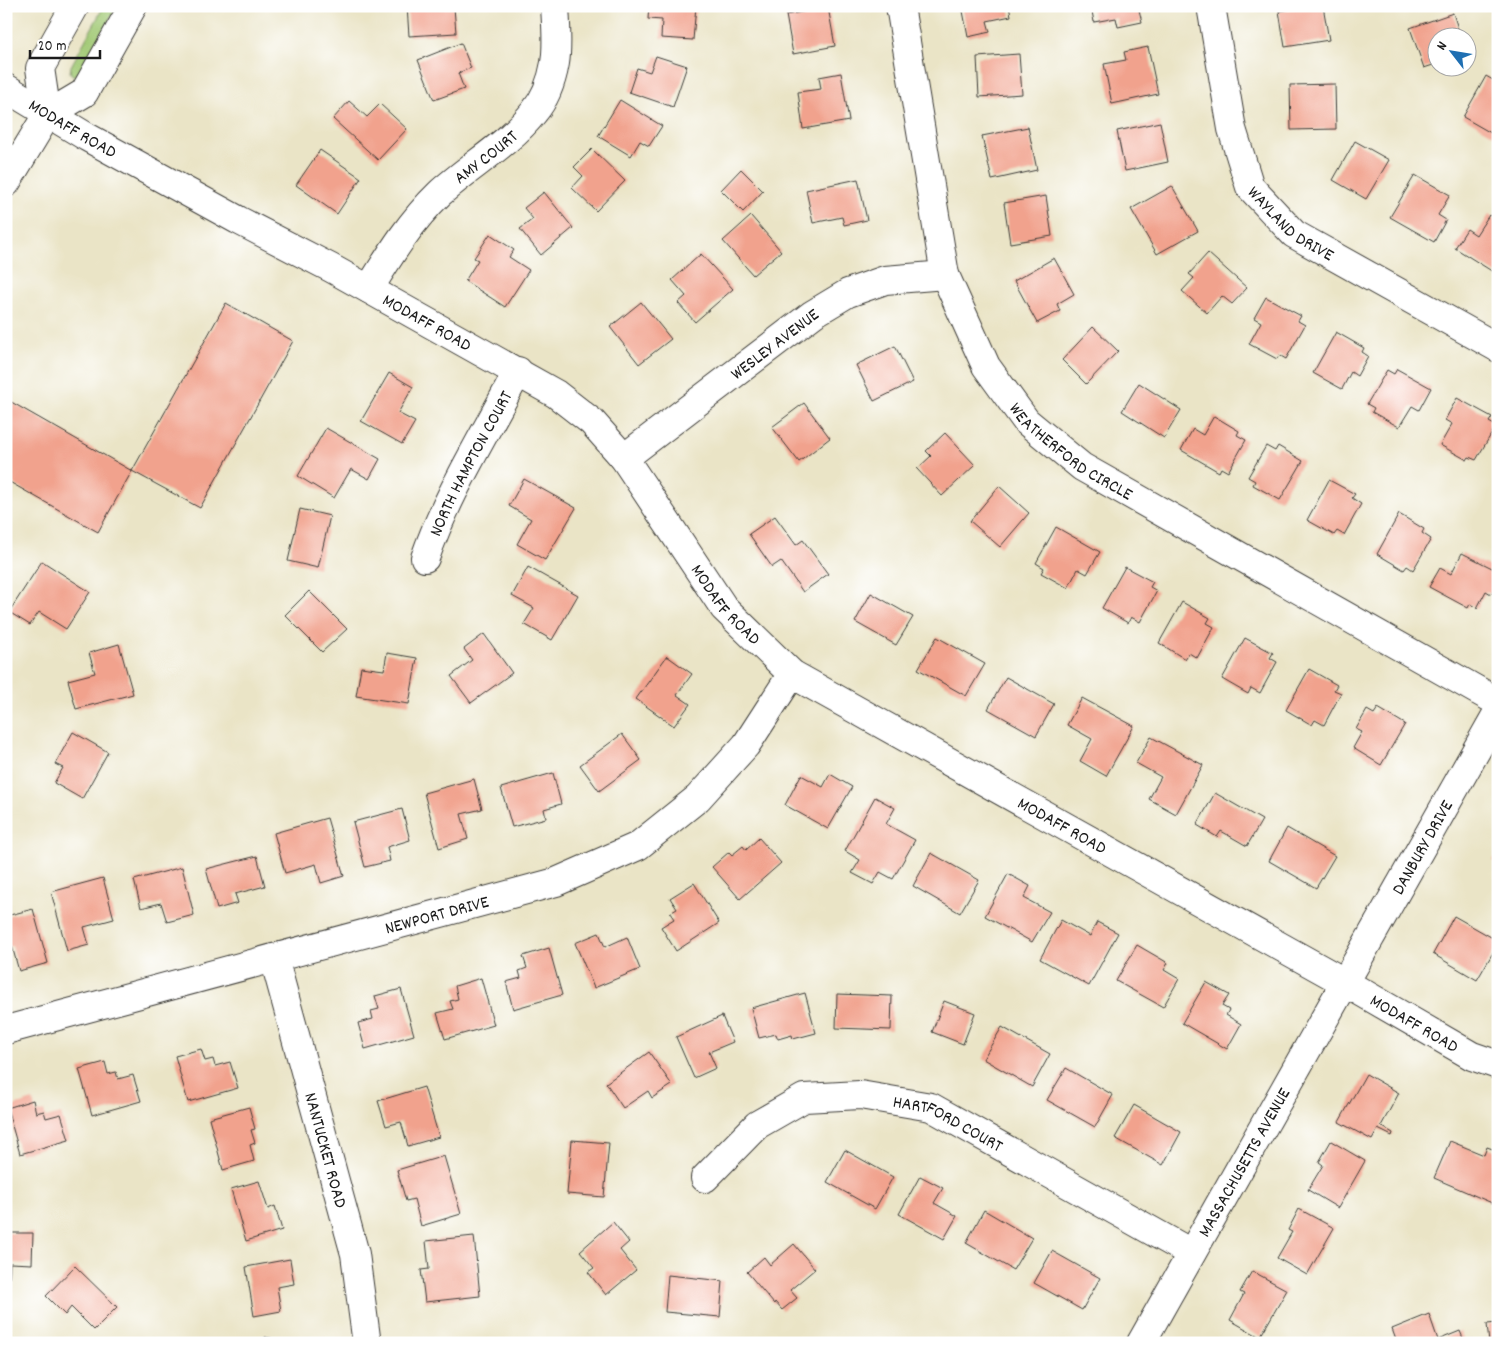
<svg xmlns="http://www.w3.org/2000/svg" width="1504" height="1349" viewBox="0 0 1504 1349" font-family="Dekko,sans-serif">
	<style>
		.green { fill: #a1c974; stroke: #5e7248 }
		.building { fill: #f1a28d }
		.lines { fill: none; stroke-linecap: round; stroke-linejoin: round }
		.minor-casing { stroke: #3b3a36; stroke-width: 30 }
		.minor { stroke: #fff; stroke-width: 28 }
		.labels { text-anchor: middle; stroke-width: 4; stroke-linejoin: round; paint-order: stroke }
		.street-label { font-size: 18px; fill: #1c1c1c; stroke: #fff }
	</style>
	<rect width="100%" height="100%" fill="#fff"/>
	<filter id="ink" filterUnits="userSpaceOnUse"><feTurbulence type="fractalNoise" baseFrequency=".02" numOctaves="2"/><feDisplacementMap in="SourceGraphic" scale="10" xChannelSelector="R" yChannelSelector="G"/><feConvolveMatrix kernelMatrix="1 2 1 2 8 2 1 2 1" color-interpolation-filters="sRGB"/></filter>
	<filter id="wash" filterUnits="userSpaceOnUse"><feTurbulence type="fractalNoise" baseFrequency=".0096" numOctaves="4" result="noise"/><feDisplacementMap in="SourceGraphic" scale="20" xChannelSelector="R" yChannelSelector="G"/><feGaussianBlur stdDeviation="1.12" result="paint"/><feColorMatrix in="noise" values="0 0 0 0 0 0 0 0 0 0 0 0 0 0 0 0 0 1.4 0 .05"/><feComposite in="paint" operator="in"/></filter>
	<g filter="url(#wash)">
		<rect width="100%" height="100%" fill="#eae4c6"/>
		<!-- green -->
		<path class="green" d="M104,6h13l-34,61 -5,7 -4,2 -4,-3 1,-7z"/>
		<g id="blocks">
			<!-- building -->
			<g class="building">
				<path d="M407,6h32v2l15,-1 2,26 -47,3z"/>
				<path d="M649,6h47l-3,34 -32,-2 1,-18 -14,-1z"/>
				<path d="M962,6h47l2,10 -24,5 3,11 -22,5z"/>
				<path d="M1091,6h47l4,16 -24,5 -2,-9 -22,4z"/>
				<path d="M1310,6h13l6,34 -44,7 -6,-36z"/>
				<path d="M828,7l7,39 -42,8 -7,-39z"/>
				<path d="M1453,13l8,25h-25v26l-12,4 -14,-40z"/>
				<path d="M461,43l10,25 -13,5 6,16 -30,11 -16,-40z"/>
				<path d="M1148,47l10,47 -46,10 -8,-40 22,-4 -2,-8z"/>
				<path d="M1019,54l3,40 -43,3 -2,-40z"/>
				<path d="M656,56l31,10 -14,41 -44,-15 8,-24 13,4z"/>
				<path d="M841,73l8,48 -46,8 -5,-37 23,-3 -2,-12z"/>
				<path d="M1486,76l12,7v54l-35,-20z"/>
				<path d="M1335,84l1,45 -45,1 -1,-45z"/>
				<path d="M620,100l42,26 -13,20 -9,-5 -9,15 -33,-20z"/>
				<path d="M349,101l18,16 13,-13 27,25 -29,31 -45,-41z"/>
				<path d="M1160,122l8,40 -43,9 -8,-40z"/>
				<path d="M1028,127l9,43 -45,10 -10,-44z"/>
				<path d="M1355,141l34,19 -23,39 -33,-19z"/>
				<path d="M592,149l33,32 -29,30 -24,-23 11,-12 -9,-9z"/>
				<path d="M320,150l41,28 -24,36 -41,-29z"/>
				<path d="M741,169l22,22 -20,21 -22,-22z"/>
				<path d="M1415,175l35,20 -12,20 8,5 -12,22 -44,-25z"/>
				<path d="M858,179l9,41 -23,5 -2,-8 -29,6 -7,-33z"/>
				<path d="M1172,186l26,45 -41,23 -26,-45z"/>
				<path d="M544,192l29,36 -32,27 -21,-26 13,-10 -9,-11z"/>
				<path d="M1046,196l6,40 -42,7 -6,-40z"/>
				<path d="M1489,215l9,6v54l-43,-27 12,-19 9,6z"/>
				<path d="M751,216l30,35 -28,24 -30,-34z"/>
				<path d="M490,234l24,16 -5,7 20,13 -24,37 -40,-26 13,-21 -4,-2z"/>
				<path d="M1208,253l39,35 -15,16 -10,-8 -15,17 -25,-22 12,-13 -5,-4z"/>
				<path d="M701,254l32,35 -38,33 -17,-19 8,-7 -14,-16z"/>
				<path d="M1054,258l20,36 -17,10 3,7 -23,12 -23,-42z"/>
				<path d="M1266,297l35,19 -3,5 7,4 -19,34 -7,-4 -2,4 -28,-15 12,-22 -7,-4z"/>
				<path d="M641,302l30,37 -32,25 -29,-37z"/>
				<path d="M226,303l67,38 -93,167 -68,-37z"/>
				<path d="M1093,327l25,24 -32,33 -24,-24z"/>
				<path d="M1336,332l28,16 -2,4 6,4 -11,20 -6,-4 -9,17 -29,-16z"/>
				<path d="M895,346l18,36 -39,19 -18,-36z"/>
				<path d="M1397,369l34,19 -12,22 -7,-4 -13,21 -27,-15 2,-4 -7,-4 20,-34 7,4z"/>
				<path d="M389,373l24,14 -15,26 17,9 -13,22 -41,-23z"/>
				<path d="M1139,383l42,27 -17,28 -42,-27z"/>
				<path d="M1457,398l35,19 -3,5 7,4 -20,34 -7,-3 -2,3 -27,-15 12,-21 -7,-4z"/>
				<path d="M6,399l126,72 -34,61 -92,-52z"/>
				<path d="M804,403l26,35 -31,24 -27,-35z"/>
				<path d="M1214,416l25,15 -2,4 9,5 -18,32 -7,-4 -2,4 -38,-22 12,-21 10,6z"/>
				<path d="M326,428l54,31 -11,20 -18,-10 -17,29 -36,-22z"/>
				<path d="M945,433l30,32 -33,31 -25,-27 14,-13 -5,-5z"/>
				<path d="M1266,446l9,5 3,-5 25,15 -23,39 -27,-15 2,-4 -7,-4z"/>
				<path d="M524,479l52,29 -31,52 -28,-16 14,-25 -22,-13z"/>
				<path d="M1329,480l26,14 -3,4 9,6 -17,31 -7,-4 -3,4 -27,-15z"/>
				<path d="M999,486l30,27 -29,34 -30,-26z"/>
				<path d="M300,509l30,7 -12,52 -30,-7z"/>
				<path d="M1399,514l25,15 -2,4 9,6 -18,31 -6,-4 -3,4 -27,-16z"/>
				<path d="M775,516l21,29 7,-5 25,34 -25,18 -22,-31 -9,6 -23,-33z"/>
				<path d="M1056,527l44,25 -13,22 -9,-5 -10,19 -27,-15 3,-5 -8,-5z"/>
				<path d="M1462,553l36,18v11l-7,12 -5,-3 -9,17 -7,-4 -2,4 -39,-21 11,-19 11,6z"/>
				<path d="M42,561l48,31 -24,37 -27,-17 -9,13 -21,-13z"/>
				<path d="M528,567l50,28 -26,45 -28,-16 10,-16 -22,-12z"/>
				<path d="M1125,567l28,15 -3,5 7,4 -17,31 -9,-5 -3,6 -26,-15z"/>
				<path d="M309,591l38,38 -25,23 -37,-37z"/>
				<path d="M871,593l42,24 -17,28 -41,-23z"/>
				<path d="M1182,602l28,16 -3,5 7,4 -17,31 -8,-5 -4,6 -26,-16z"/>
				<path d="M484,634l28,39 -41,30 -20,-27 21,-16 -8,-11z"/>
				<path d="M937,637l48,27 -19,32 -48,-27z"/>
				<path d="M1245,638l28,15 -3,5 7,4 -17,31 -9,-5 -3,6 -26,-15z"/>
				<path d="M119,644l14,50 -57,15 -8,-29 27,-7 -6,-20z"/>
				<path d="M387,653l30,5 -8,46 -53,-8 5,-29 23,3z"/>
				<path d="M667,656l25,18 -15,21 13,9 -16,22 -38,-27z"/>
				<path d="M1309,669l28,16 -3,5 7,3 -17,32 -9,-5 -3,5 -26,-15z"/>
				<path d="M1006,677l48,27 -18,32 -48,-27z"/>
				<path d="M1082,698l52,28 -28,50 -26,-15 12,-22 -25,-14z"/>
				<path d="M1378,708l27,16 -24,41 -28,-17 9,-16 -6,-3 11,-19 7,4z"/>
				<path d="M73,732l35,20 -26,47 -28,-16 9,-15 -8,-4z"/>
				<path d="M622,734l19,26 -42,31 -19,-26z"/>
				<path d="M1151,737l52,28 -27,49 -27,-15 12,-22 -25,-14z"/>
				<path d="M553,773l8,31 -17,5 2,9 -34,9 -11,-39z"/>
				<path d="M830,774l22,13 -24,42 -43,-24 16,-30 22,12z"/>
				<path d="M474,779l8,30 -21,5 7,25 -29,9 -15,-55z"/>
				<path d="M1215,793l47,27 -15,26 -26,-15 -4,6 -20,-12z"/>
				<path d="M875,797l20,11 -9,16 29,16 -22,39 -13,-7 -7,12 -21,-11 8,-13 -15,-9z"/>
				<path d="M402,809l8,31 -23,7 3,14 -25,6 -12,-45z"/>
				<path d="M327,818l17,58 -23,7 -5,-19 -31,9 -11,-40z"/>
				<path d="M1287,828l48,28 -19,32 -47,-27z"/>
				<path d="M759,838l22,25 -41,36 -28,-32 17,-15 3,3 11,-9 3,4z"/>
				<path d="M931,853l48,27 -19,33 -47,-27z"/>
				<path d="M1498,853v11l-5,-3z"/>
				<path d="M257,856l8,30 -30,8 3,9 -21,6 -11,-40z"/>
				<path d="M182,867l12,48 -27,7 -6,-19 -20,5 -7,-28z"/>
				<path d="M1008,874l22,12 -6,12 26,14 -18,30 -47,-26z"/>
				<path d="M103,878l11,41 -30,8 5,18 -22,6 -16,-59z"/>
				<path d="M694,883l25,40 -43,28 -15,-24 13,-8 -4,-6 7,-4 -7,-11z"/>
				<path d="M33,909l15,54 -29,8 -7,-25 -6,1v-31z"/>
				<path d="M1454,916l44,25v3l-21,36 -44,-26z"/>
				<path d="M1061,920l29,16 7,-14 21,11 -29,53 -49,-27z"/>
				<path d="M599,933l6,14 22,-10 13,32 -46,19 -19,-45z"/>
				<path d="M1137,945l31,18 -4,7 15,9 -16,28 -47,-26z"/>
				<path d="M549,948l13,47 -49,14 -7,-27 15,-4 -2,-7 8,-3 -4,-12z"/>
				<path d="M481,978l13,47 -49,14 -8,-26 16,-4 -3,-8 8,-2 -3,-13z"/>
				<path d="M1206,982l23,13 -7,11 7,4 -3,5 15,9 -14,25 -45,-26z"/>
				<path d="M401,989l13,46 -49,14 -7,-26 15,-4 -2,-8 8,-2 -4,-13z"/>
				<path d="M805,993l11,40 -23,6 -1,-4 -14,4 -2,-5 -17,4 -8,-30z"/>
				<path d="M837,994l55,2 -1,34 -55,-2z"/>
				<path d="M944,1001l31,12 -12,31 -31,-12z"/>
				<path d="M722,1016l11,26 -24,10 7,16 -22,10 -18,-41z"/>
				<path d="M1002,1027l48,27 -18,33 -49,-28z"/>
				<path d="M201,1049l4,12 8,-2 2,7 15,-4 8,26 -50,14 -13,-46z"/>
				<path d="M649,1052l23,33 -20,13 -4,-7 -25,17 -17,-25z"/>
				<path d="M105,1062l3,12 8,-2 2,7 15,-4 8,26 -49,14 -13,-46z"/>
				<path d="M1066,1068l47,27 -18,32 -48,-27z"/>
				<path d="M1366,1074l33,19 -18,33 12,7 -1,3 -14,-7 -6,11 -33,-18z"/>
				<path d="M424,1087l15,50 -31,9 -7,-24 -15,4 -8,-25z"/>
				<path d="M33,1100l3,13 8,-2 2,7 15,-4 8,26 -49,14 -13,-46z"/>
				<path d="M1134,1105l47,27 -18,33 -48,-27z"/>
				<path d="M249,1107l6,22 -4,1 4,13 -5,2 4,16 -31,9 -14,-52z"/>
				<path d="M572,1140l37,3 -5,54 -37,-3z"/>
				<path d="M1331,1141l34,20 -27,47 -30,-18 15,-25 -4,-3z"/>
				<path d="M1450,1141l34,14 3,-8 11,4v41l-6,11 -58,-25z"/>
				<path d="M845,1150l48,27 -18,32 -48,-27z"/>
				<path d="M444,1156l17,58 -40,12 -7,-27 -8,2 -9,-31z"/>
				<path d="M920,1176l23,12 -9,15 23,13 -13,23 -45,-25z"/>
				<path d="M259,1181l9,28 7,-3 7,24 -36,11 -15,-52z"/>
				<path d="M1299,1209l35,19 -27,47 -30,-17 15,-26 -4,-2z"/>
				<path d="M984,1210l48,28 -19,32 -47,-27z"/>
				<path d="M613,1222l16,20 -9,8 16,20 -30,25 -18,-23 6,-4 -14,-17z"/>
				<path d="M6,1233h27l-1,31 -22,-1 -1,26h-3z"/>
				<path d="M474,1236l6,60 -55,6 -4,-32 8,-1 -3,-28z"/>
				<path d="M794,1244l21,25 -25,21 7,8 -15,12 -7,-8 -1,2 -27,-32 17,-15 6,8z"/>
				<path d="M1052,1251l48,27 -18,32 -48,-27z"/>
				<path d="M290,1259l4,25 -17,3 4,24 -27,5 -8,-49z"/>
				<path d="M75,1266l42,41 -23,23 -23,-23 -6,8 -19,-19z"/>
				<path d="M1252,1271l35,19 -27,47 -30,-17 14,-26 -4,-2z"/>
				<path d="M668,1275l55,6 -3,36 -55,-5z"/>
				<path d="M1429,1314l9,26 22,-9 5,12h-75l6,-3 -4,-11z"/>
				<path d="M1498,1323v20h-9l-2,-19z"/>
				<path d="M265,1337l25,5v1h-26z"/>
			</g>
		</g>
	</g>
	<g filter="url(#ink)">
		<use href="#blocks" fill-opacity="0" stroke="#3b3a36" stroke-width="1"/>
		<g class="lines">
			<defs>
				<g id="minor">
					<path id="s1" d="M900,6l45,269 41,91 40,55 56,46 416,235"/>
					<path id="s2" d="M1211,6l21,123 18,58 44,47 204,114"/>
					<path id="s3" d="M6,88l81,49 151,83 93,48 225,126 36,28 32,36 100,150 68,66 552,308 128,74 26,9"/>
					<path d="M47,115l-7,-47 35,-62"/>
					<path d="M6,183l41,-68 37,-22 49,-87"/>
					<path id="s4" d="M369,289c21,-34 41,-67 70,-95 30,-28 69,-49 95,-82 11,-13 18,-32 21,-49 3,-18 1,-38 0,-57"/>
					<path id="s5" d="M624,458l189,-144 35,-21 37,-13 60,-5"/>
					<path id="s6" d="M425,558c23,-66 61,-125 93,-187"/>
					<path id="s7" d="M274,958l81,296 11,83v6"/>
					<path id="s8" d="M6,1030l550,-148 82,-36 60,-48 48,-53 46,-71"/>
					<path id="s9" d="M705,1178l52,-53 47,-27 56,-3 71,12 260,146"/>
					<path id="s10" d="M1141,1343l357,-631"/>
				</g>
			</defs>
			<!-- minor casing -->
			<use href="#minor" class="minor-casing"/>
			<!-- minor -->
			<use href="#minor" class="minor"/>
		</g>
	</g>
	<g class="labels">
		<!-- street labels -->
		<g class="street-label">
			<text dy="6" stroke="none"><textPath href="#s3" startOffset="78">MODAFF ROAD</textPath></text>
			<text dy="6" stroke="none"><textPath href="#s4" startOffset="178">AMY COURT</textPath></text>
			<text dy="6" stroke="none"><textPath href="#s2" startOffset="241">WAYLAND DRIVE</textPath></text>
			<text dy="6" stroke="none"><textPath href="#s3" startOffset="482">MODAFF ROAD</textPath></text>
			<text dy="6" stroke="none"><textPath href="#s5" startOffset="189">WESLEY AVENUE</textPath></text>
			<text dy="6" stroke="none"><textPath href="#s1" startOffset="495">WEATHERFORD CIRCLE</textPath></text>
			<text dy="6" stroke="none"><textPath href="#s6" startOffset="105">NORTH HAMPTON COURT</textPath></text>
			<text dy="6" stroke="none"><textPath href="#s3" startOffset="902">MODAFF ROAD</textPath></text>
			<text dy="6" stroke="none"><textPath href="#s3" startOffset="1308">MODAFF ROAD</textPath></text>
			<text dy="6" stroke="none"><textPath href="#s10" startOffset="570">DANBURY DRIVE</textPath></text>
			<text dy="6" stroke="none"><textPath href="#s8" startOffset="446">NEWPORT DRIVE</textPath></text>
			<text dy="6" stroke="none"><textPath href="#s3" startOffset="1712">MODAFF ROAD</textPath></text>
			<text dy="6" stroke="none"><textPath href="#s9" startOffset="278">HARTFORD COURT</textPath></text>
			<text dy="6" stroke="none"><textPath href="#s7" startOffset="199">NANTUCKET ROAD</textPath></text>
			<text dy="6" stroke="none"><textPath href="#s10" startOffset="208">MASSACHUSETTS AVENUE</textPath></text>
		</g>
	</g>
	<!-- margin -->
	<rect width="1504" height="1349" fill="none" stroke="#fff" stroke-width="25"/>
	<!-- north arrow -->
	<g transform="translate(1452 52) rotate(301)"><circle r="24" fill="#ffffff" stroke="#a4a4a4"/>
	<path d="M0-4L9 19L0 12L-9 19Z" fill="#1f6fb2"/>
	<text y="-8" font-size="14" font-weight="bold" text-anchor="middle" fill="#1c1c1c">N</text>
	</g>
	<!-- scale -->
	<path d="M30 50v8h70v-8" fill="none" stroke="#1c1c1c" stroke-width="2.5"/>
	<text x="38" y="50" font-size="15" fill="#1c1c1c" stroke="#ffffff" stroke-width="4" paint-order="stroke">20 m</text>
</svg>
